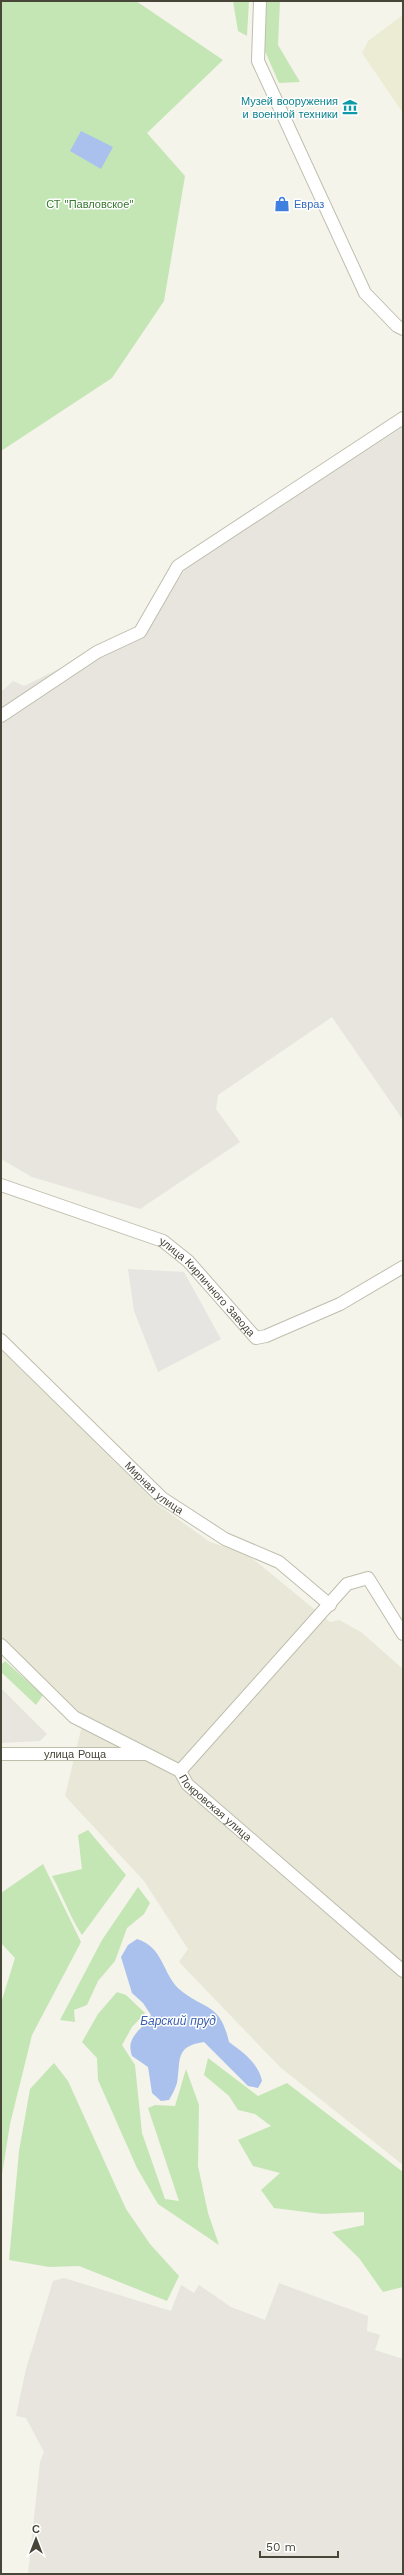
<svg xmlns="http://www.w3.org/2000/svg" width="404" height="2575" viewBox="0 0 404 2575" font-family="'Work Sans',sans-serif">
	<style>
		.residential { fill: #e8e7d8 }
		.industrial { fill: #e7e5de }
		.education { fill: #ececd5 }
		.green { fill: #c4e6b5 }
		.parking { fill: #e6e5e1 }
		.water { fill: #aac1ed }
		.lines { fill: none; stroke-linecap: round; stroke-linejoin: round }
		.minor-casing { stroke: #bfbead; stroke-width: 14 }
		.minor { stroke: #fff; stroke-width: 12 }
		.labels { text-anchor: middle; stroke-width: 3; stroke-linejoin: round; paint-order: stroke }
		.culture-label { font-size: 11px; fill: #0d838f; stroke: #fff; text-anchor: end }
		.park-label { font-size: 11px; fill: #37772e; stroke: #fff }
		.shop-label { font-size: 11px; fill: #366cbe; stroke: #fff; text-anchor: start }
		.street-label { font-size: 11px; fill: #484638; stroke: #fff }
		.water-label { font-size: 12px; font-style: italic; fill: #375eae; stroke: #fff }
	</style>
	<rect width="100%" height="100%" fill="#f4f4ea"/>
	<!-- residential -->
	<path class="residential" d="M1,1347l156,157 53,38 37,12 83,68 9,-2 22,12 42,37v496l-123,-98 -101,-105 9,-13 -44,-68 -79,-85 19,-79 -83,-79z"/>
	<!-- industrial -->
	<g class="industrial">
		<path d="M403,427v693l-71,-103 -114,78 -2,14 24,33 -100,67 -108,-32 -31,-18v-467l12,-11 11,5 126,-62 35,-55z"/>
		<path d="M1,1688l46,46 -7,7 -39,2z"/>
		<path d="M64,2278l107,33 10,-26 13,8 5,-8 32,22 34,13 14,-37 89,33 -1,15 13,4 -5,15 28,9v215h-375l12,-112 4,-10 -18,-34 -10,-2 10,-47 27,-88z"/>
	</g>
	<!-- education -->
	<path class="education" d="M403,15v98l-41,-60 6,-12z"/>
	<!-- green -->
	<g class="green">
		<path d="M1,1h135l87,59 -76,73 38,43 -21,125 -52,77 -111,73z"/>
		<path d="M233,1h16l-2,35 -9,-5z"/>
		<path d="M266,1h14l-2,44 22,37 -21,1 -15,-34z"/>
		<path d="M5,1661l38,34 -7,10 -35,-33v-7z"/>
		<path d="M88,1830l38,45 -44,60c-12,-18 -19,-39 -30,-59l30,-7 -4,-34z"/>
		<path d="M43,1864l38,78 -49,93 -22,89 -9,57v-178l14,-45 -14,-15v-50z"/>
		<path d="M138,1887l12,16 -6,11 -17,14 -12,33 -17,20 -11,24 -13,5 1,12 -15,-2 42,-80z"/>
		<path d="M117,1992l9,3 19,18 -13,14 -10,18 13,20 7,68 23,66 14,2 -31,-93 7,-3 20,1 11,-37 13,36 -1,61 10,47 11,32 -61,-41 -21,-36 -39,-88 -1,-22 -15,-16 16,-28z"/>
		<path d="M208,2058l50,38 29,-13 116,89v115l-20,5 -24,-34 -27,-26 32,-7v-13l-42,2 -48,-6 -13,-18 19,-17 -27,-7 -15,-26 33,-14 -16,-12 -17,-4 -9,-14 -25,-21z"/>
		<path d="M54,2063l14,18 58,128 24,35 29,32 -12,25 -88,-35 -30,1 -40,-7 10,-109 11,-62z"/>
	</g>
	<!-- parking -->
	<path class="parking" d="M128,1269l56,3 37,67 -63,33 -24,-61z"/>
	<!-- water -->
	<g class="water">
		<path d="M81,131l32,16 -12,22 -31,-18z"/>
		<path d="M137,1939c27,9 25,34 42,50 26,22 41,13 50,53 14,10 30,22 33,39l-4,7 -10,-2 -44,-44c-30,4 -23,19 -27,41 -2,6 -5,12 -8,17l-8,1 -9,-8 -4,-26 -16,-11c-7,-20 10,-25 19,-41l-8,-12 -11,-10 -11,-36 7,-12z"/>
	</g>
	<g class="lines">
		<defs>
			<g id="minor">
				<path d="M260,1l-2,60 107,232 32,33 6,3"/>
				<path d="M1,716l96,-64 43,-20 38,-66 225,-148"/>
				<path id="s1" d="M1,1185l162,56 25,20 68,77 10,-2 74,-32 63,-37"/>
				<path id="s2" d="M1,1340l161,158 63,41 54,23 51,43"/>
				<path id="s3" d="M1,1645l73,72 106,54 7,13 216,187"/>
				<path id="s4" d="M1,1754h145"/>
				<path d="M180,1771l167,-187 21,-6 35,56"/>
			</g>
		</defs>
		<!-- minor casing -->
		<use href="#minor" class="minor-casing"/>
		<!-- minor -->
		<use href="#minor" class="minor"/>
	</g>
	<!-- icons -->
	<defs>
		<symbol id="museum-bare" viewBox="-9 -9 18 18"><path d="M0-6L6-3V-2H-6V-3ZM-5-1h2V3h-2ZM-1-1h2V3h-2ZM3-1h2V3H3ZM-6 4H6V6H-6Z" fill="#0f9aa8" stroke="#fff" stroke-width="2.5" paint-order="stroke"/></symbol>
		<symbol id="shop-bare" viewBox="-9 -9 18 18"><path d="M-5-2.5h2.3a2.7 3.5 0 0 1 5.4 0H5L5.5 6h-11ZM-1.5-2.5h3a1.5 2.3 0 0 0-3 0Z" fill="#3f7fe0" stroke="#fff" stroke-width="2.5" paint-order="stroke"/></symbol>
	</defs>
	<g fill-rule="evenodd">
		<use href="#museum-bare" x="339" y="96" width="22" height="22"/>
		<use href="#shop-bare" x="271" y="193" width="22" height="22"/>
	</g>
	<g class="labels">
		<!-- culture labels -->
		<g class="culture-label">
			<text x="338" y="105">Музей вооружения<tspan x="338" dy="13">и военной техники</tspan></text>
		</g>
		<!-- park labels -->
		<g class="park-label">
			<text x="90" y="208">СТ "Павловское"</text>
		</g>
		<!-- shop labels -->
		<g class="shop-label">
			<text x="294" y="208">Евраз</text>
		</g>
		<!-- street labels -->
		<g class="street-label">
			<text dy="4" stroke="none"><textPath href="#s1" startOffset="235">улица Кирпичного Завода</textPath></text>
			<text dy="4" stroke="none"><textPath href="#s2" startOffset="213">Мирная улица</textPath></text>
			<text dy="4" stroke="none"><textPath href="#s4" startOffset="74">улица Роща</textPath></text>
			<text dy="4" stroke="none"><textPath href="#s3" startOffset="273">Покровская улица</textPath></text>
		</g>
		<!-- water labels -->
		<g class="water-label">
			<text x="178" y="2025">Барский пруд</text>
		</g>
	</g>
	<!-- border -->
	<rect width="404" height="2575" fill="none" stroke="#484638" stroke-width="4"/>
	<!-- north arrow -->
	<g transform="translate(36 2539)" stroke="#ffffff" stroke-width="3" paint-order="stroke">
	<path d="M0-3L7 15L0 10L-7 15Z" fill="#484638"/>
	<text y="-6" font-size="11" font-weight="bold" text-anchor="middle" fill="#484638">С</text>
	</g>
	<!-- scale -->
	<path d="M260 2551v6h78v-6" fill="none" stroke="#484638" stroke-width="2"/>
	<text x="266" y="2551" font-size="12" fill="#484638" stroke="#ffffff" stroke-width="3" paint-order="stroke">50 m</text>
</svg>
